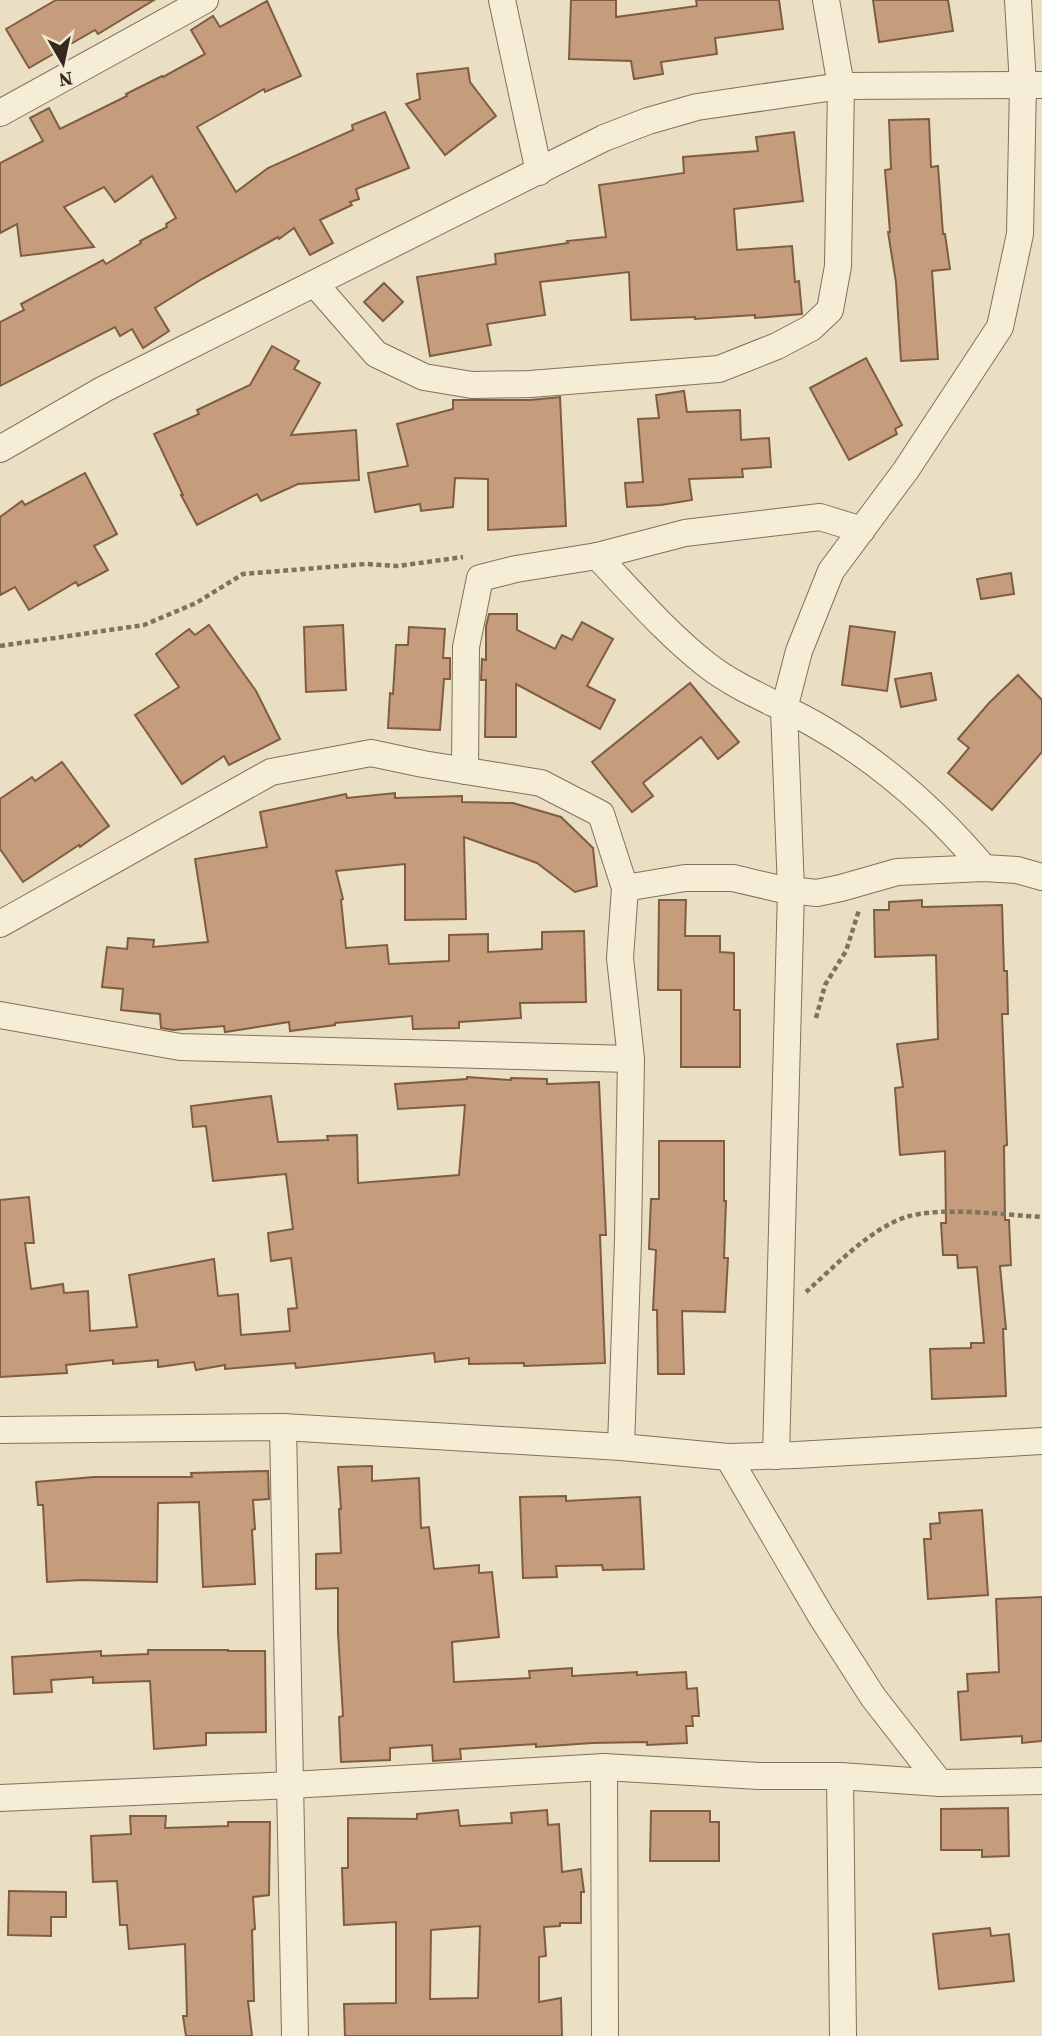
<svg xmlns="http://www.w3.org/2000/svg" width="1042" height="2036" viewBox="0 0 1042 2036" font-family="'Source Serif 4',serif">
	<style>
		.building { fill: #c59c7c; stroke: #7f5d43; stroke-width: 2; fill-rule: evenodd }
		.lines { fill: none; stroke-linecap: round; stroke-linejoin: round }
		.minor-casing { stroke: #82715b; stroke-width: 28 }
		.path { stroke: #82715b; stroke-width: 4.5; stroke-dasharray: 5 3.5; stroke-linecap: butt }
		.minor { stroke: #f5edd5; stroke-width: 26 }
	</style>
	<rect width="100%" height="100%" fill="#eadfc3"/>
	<!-- building -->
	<g class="building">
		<path d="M56,0h98l-56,34 -3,-4 -66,38 -23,-39z"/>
		<path d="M571,0h45v17l81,-11 -1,-6h83l4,29 -68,9 2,16 -56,8 2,12 -29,5 -3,-18 -62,-2z"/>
		<path d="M873,0h75l5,31 -74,11z"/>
		<path d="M267,1l34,75 -36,16 -1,-3 -67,38 39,65 32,-24 85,-38 -1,-5 33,-13 24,56 -53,21 3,10 -9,3 2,3 -32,15 13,23 -23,12 -16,-27 -15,11 -1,-2 -76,42 -47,29 14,23 -26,17 -11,-19 -12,7 -5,-9 -115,59v-64l24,-12 -3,-6 82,-44 3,4 35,-21 -1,-2 27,-14 -1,-3 10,-6 -24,-42 -37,26 -11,-15 -40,20 30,40 -73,9 -4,-32 -17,9v-70l43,-22 -13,-23 19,-10 11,21 67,-33 -1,-2 36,-18 1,1 42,-23 -14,-24 22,-14 7,11z"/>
		<path d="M468,68l2,14 26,34 -51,39 -39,-51 14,-5 -3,-25z"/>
		<path d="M929,119l2,48 7,-1 5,68h2l5,35 -18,2 6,88 -37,2 -5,-79 -8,-50h2l-5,-62 6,-1 -2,-49z"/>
		<path d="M794,132l9,69 -69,8 3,41 55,-4 3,36 4,-1 3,33 -47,4v-3l-60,4v-2l-64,3 -2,-48 -89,10 5,33 -58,9 4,21 -61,11 -13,-79 79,-13 -1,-10 73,-11 -1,-2 39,-4 -7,-52 85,-12 -1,-16 75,-6 -2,-14z"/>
		<path d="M384,283l19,19 -20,19 -19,-19z"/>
		<path d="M272,346l27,15 -5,8 26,14 -29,52 65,-5 3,50 -61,4 -37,17 -4,-7 -60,31 -16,-30h2l-29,-61 45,-20 -2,-4 53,-25z"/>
		<path d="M866,358l36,67 -7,4 2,5 -48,26 -39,-72z"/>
		<path d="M684,391l3,21 53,-2 1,30 28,-2 2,29 -29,2 1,8 -54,2 3,21 -31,5 -34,2 -2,-24 18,-1 -5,-63 21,-1 -3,-23z"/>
		<path d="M560,397l6,129 -78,4v-51l-33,-1 -2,29 -32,4 -1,-7 -45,8 -7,-39 40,-7 -11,-42 56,-15v-9h77z"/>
		<path d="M85,473l32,61 -23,12 14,24 -30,16 -2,-4 -47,28 -14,-23 -15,8v-78l22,-16 3,4z"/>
		<path d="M1011,573l3,21 -33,5 -4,-20z"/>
		<path d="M489,614h28v16l38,19 7,-14 10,5 10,-18 31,17 -26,47 28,14 -15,29 -84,-45v53h-31l1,-57h-5l1,-21 4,1v-34z"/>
		<path d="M209,625l47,66 24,48 -51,26 -5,-9 -42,28 -47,-69 44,-28 -23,-33 33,-25 6,6z"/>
		<path d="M343,625l3,65 -40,2 -2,-65z"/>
		<path d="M850,626l45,6 -8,59 -45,-6z"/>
		<path d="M409,627l36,2 -2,29h7v21h-6l-4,51 -52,-2 2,-35 3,1 3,-49h12z"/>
		<path d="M931,673l5,27 -35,7 -6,-28z"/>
		<path d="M1018,675l24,25v52l-50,58 -44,-37 21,-25 -11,-9 31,-36z"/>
		<path d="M690,683l49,59 -21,17 -17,-22 -58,46 10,13 -21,16 -40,-50z"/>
		<path d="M62,762l47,64 -29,21 -1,-2 -56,37 -23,-33v-50l32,-22 3,4z"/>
		<path d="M395,793v5l67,-2v6l51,1 48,14 32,31 4,38 -22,6 -38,-29 -73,-26 2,82 -61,1v-56l-69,7 7,28 -2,1 5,48 41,-3 2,19 60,-3v-26l39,-1v18l54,-3v-17l42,-1 2,71 -66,1 1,15 -62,4v6l-46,1 -1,-13 -77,7v2l-45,6 -1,-9 -64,10 -1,-6 -51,4 -12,-2 -1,-14 -39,-4 2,-21 -21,-2 5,-40 20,2 1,-11 26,2 -1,7 55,-5 -13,-83 72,-12 -7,-35 86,-18 1,4z"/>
		<path d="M659,900h27l-1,36h35v16l14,1v57h6v57h-59v-77h-23z"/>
		<path d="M922,900v7l80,-2 2,66h3l1,43h-6l5,131 -3,1 1,74h4l2,45 -11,1 6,63h-3l3,67 -74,3 -2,-50 41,-1v-5h13l-7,-76 -19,1 -1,-13h-14l-2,-32h5l-1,-72 -45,4 -5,-67 8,-1 -6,-43 41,-5 -2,-84 -61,2 -1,-47h15v-8z"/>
		<path d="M467,1077l44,3v-2l36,1v5l52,-2 7,153h-6l5,128 -81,3v-3l-55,1v-6l-34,4 -1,-9 -138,15 -1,-5 -70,6v-4l-29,5 -2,-8 -36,5v-7l-45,4v-4l-47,5 1,8 -67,4v-177l29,-3 5,46h-9l6,46 32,-5 1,9 24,-2 2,40 47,-4 -8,-52 85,-16 4,37 20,-2 3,41 49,-4 -2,-22 9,-1 -6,-50 -20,3 -3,-28 25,-4 -7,-55 -73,7 -7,-55 -13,1 -2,-21 80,-10 7,46 50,-2 -1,-4 30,-1 1,48 101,-8 6,-70 -67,4 -3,-25 72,-5z"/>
		<path d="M659,1141h65v60h2l-2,57h4l-3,54 -43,-1 2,63h-26l-1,-64h-4l3,-60 -7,-1 2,-50h8z"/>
		<path d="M372,1466v15l47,-3 2,50 8,-1 5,42 45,-4v8l13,-1 7,65 -47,5 2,40 76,-4 -1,-7 43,-3v8l65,-4v3l49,-3 1,17 10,-1 2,28h-7l1,10h-7l1,17 -40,2v-3l-55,1 -56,4v-3l-76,5 1,10 -28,2 -1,-16 -42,3v12l-49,2 -2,-45 4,-1 -5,-83v-45l-22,1v-35l25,-1 -2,-44h2l-3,-42z"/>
		<path d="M268,1471l1,28 -16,1 2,29 -3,1 3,54 -52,3 -4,-85 -41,1 -1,79 -76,-2 -34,2 -4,-77h-5l-2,-23 58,-5h98l-1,-4z"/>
		<path d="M566,1496v5l74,-4 4,72 -41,1 -1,-5 -46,1 1,11 -34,1 -3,-81z"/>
		<path d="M982,1510l6,85 -60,4 -4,-60h7l-1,-15 10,-1 -1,-10z"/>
		<path d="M1042,1597v144l-20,2v-7l-61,4 -3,-48 10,-1 -1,-17 32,-2 -3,-73z"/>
		<path d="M148,1650h80v1h37l1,81 -60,1v12l-52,4 -4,-68 -57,2v-6l-42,3 1,12 -38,2 -2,-37 89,-6v5l47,-2z"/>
		<path d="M1008,1808l1,48 -27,1v-7h-41v-41z"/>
		<path d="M458,1810l2,16 52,-3 -1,-10 36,-3 1,15 11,-1 3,48 19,-3 3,23h-3v31h-21v3l-16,1 2,29 -7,1v45l22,-4 1,38h-217l-1,-32 52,-1v-81l-52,3 -2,-57h6v-50l69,1v-5zM480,1926l-2,72 -48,1 1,-69z"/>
		<path d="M651,1811h59v11h9v39h-69z"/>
		<path d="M130,1816h36l-1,12 63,-2v-4h42l-1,73 -16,2 2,32 -3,1 2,71h-6l4,35h-66l-3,-20h4l-2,-72 -56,5 -2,-24h-7l-3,-44 -24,1 -2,-46 40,-2z"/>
		<path d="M9,1891l57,1v25h-15v19l-43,-1z"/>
		<path d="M990,1928l1,8 18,-2 5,47 -75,8 -6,-55z"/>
	</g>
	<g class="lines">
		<defs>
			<g id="minor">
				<path d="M502,0l37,172"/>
				<path d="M0,113l205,-113"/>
				<path d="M315,284l61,70 48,23 48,8 58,-1 189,-15 58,-23 34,-18 19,-18 8,-44 3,-180 -15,-86"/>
				<path d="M0,449l104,-60 500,-251 44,-17 49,-14 144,-21 201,-1"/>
				<path d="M597,556c35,37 69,77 110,109 32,25 72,39 107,59 66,37 121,86 170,144"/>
				<path d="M465,771l1,-124 14,-69 36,-9 81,-13 88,-23 135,-16 42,13"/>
				<path d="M625,888l60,-10h48l47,11 37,4 24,-5 56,-16 87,-4 33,2 25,7"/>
				<path d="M0,924l271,-152 100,-19 52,11 118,19 60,31 24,74 -5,70 11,101 -3,180 -7,208"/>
				<path d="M0,1015l180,32 451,12"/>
				<path d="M283,1427l12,609"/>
				<path d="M0,1430l283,-3 338,20 107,10 68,-2 246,-14"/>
				<path d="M776,1456l15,-566 -7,-181 15,-58 32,-80 75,-101 94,-143 20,-93 3,-149 -5,-85"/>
				<path d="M728,1457l93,159 52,81 67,86"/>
				<path d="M604,1767l1,269"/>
				<path d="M840,1776l3,260"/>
				<path d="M0,1798l291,-13 313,-18 155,9h81l100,7 102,-2"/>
			</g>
		</defs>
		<!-- minor casing -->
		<use href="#minor" class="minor-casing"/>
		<!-- path -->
		<g class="path">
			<path d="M0,646l144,-21 52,-22 47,-29 123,-10 32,2 65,-9"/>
			<path d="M816,1018l9,-33 21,-34 13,-41"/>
			<path d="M806,1292c29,-26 64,-63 100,-75 35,-11 99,-2 136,0"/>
		</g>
		<!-- minor -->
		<use href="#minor" class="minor"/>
	</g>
	<!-- north arrow -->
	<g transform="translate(63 63) rotate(171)" stroke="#f2ead2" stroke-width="5" paint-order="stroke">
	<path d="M0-5L12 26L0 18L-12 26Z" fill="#33291e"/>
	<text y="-10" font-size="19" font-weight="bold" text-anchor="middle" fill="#33291e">N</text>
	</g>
</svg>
